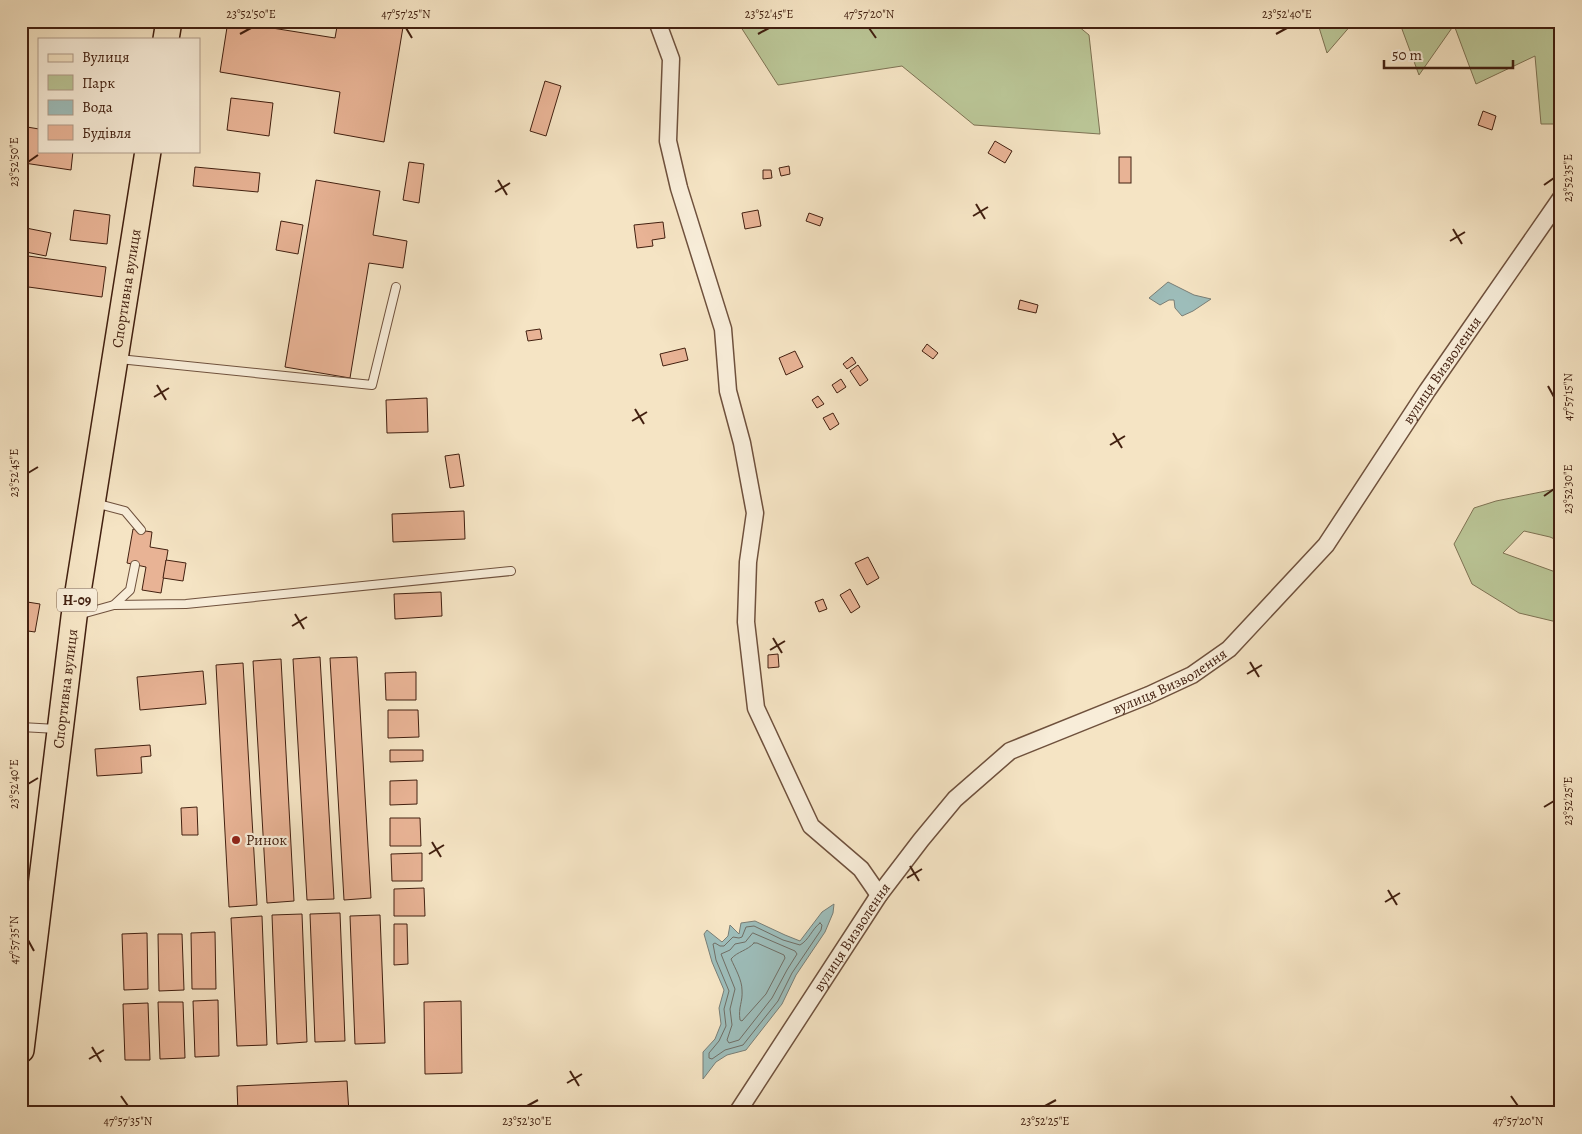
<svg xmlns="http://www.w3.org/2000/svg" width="1582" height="1134" viewBox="0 0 1582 1134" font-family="Alegreya,serif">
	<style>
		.green { fill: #bac596; stroke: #7e7253 }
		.water { fill: #9dbdba; stroke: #797e76 }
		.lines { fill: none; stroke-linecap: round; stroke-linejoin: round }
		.shore { stroke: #706e65; stroke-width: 1 }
		.building { fill: #e8b395; stroke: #422010 }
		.service-casing { stroke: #6f513d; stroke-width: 10 }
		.minor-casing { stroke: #6f513d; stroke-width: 19 }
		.primary-casing { stroke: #422010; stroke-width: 28 }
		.service { stroke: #f8edd9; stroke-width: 8 }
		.minor { stroke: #f8edd9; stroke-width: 16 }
		.primary { stroke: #f5e4c4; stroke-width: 25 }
		.ticks { fill: none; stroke: #422010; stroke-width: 2 }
		.poi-dot { fill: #8f2418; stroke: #f8edd9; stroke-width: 2 }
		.labels { text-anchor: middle; stroke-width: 4.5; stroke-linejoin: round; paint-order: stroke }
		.shield { fill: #f8edd9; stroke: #795e4c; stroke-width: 1 }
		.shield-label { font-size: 14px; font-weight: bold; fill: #422010 }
		.street-label { font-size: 15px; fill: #422010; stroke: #f8edd9 }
		.poi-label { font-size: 15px; fill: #422010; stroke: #f8edd9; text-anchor: start }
		.neatline { fill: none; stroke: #422010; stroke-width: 2 }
		.ticks-label { font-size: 12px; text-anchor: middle; fill: #422010 }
	</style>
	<rect width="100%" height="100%" fill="#f5e4c4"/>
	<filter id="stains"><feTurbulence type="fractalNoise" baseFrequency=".004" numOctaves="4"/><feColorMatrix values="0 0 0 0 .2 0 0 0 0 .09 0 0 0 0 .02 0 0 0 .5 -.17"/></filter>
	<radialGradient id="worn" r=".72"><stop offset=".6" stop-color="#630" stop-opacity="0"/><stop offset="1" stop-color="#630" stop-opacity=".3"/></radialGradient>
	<!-- green -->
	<g class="green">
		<path d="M737,21h335l17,14 11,99 -126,-9 -72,-59 -124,19z"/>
		<path d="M1317,21h35v3l-25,29z"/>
		<path d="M1399,21h162v103h-20l-6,-68 -59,28 -22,-59 -35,50z"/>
		<path d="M1561,488v54l-11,-5 -26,-6 -21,22 58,21v49l-42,-10 -47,-29 -18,-40 20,-36 22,-7z"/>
	</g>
	<!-- water -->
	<g class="water">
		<path d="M1168,282l26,13 17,4 -18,12 -11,5 -7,-8 -1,-8h-5l-9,5 -11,-7z"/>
		<path d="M834,904l-1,9 -8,19 -29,43 -14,29 -36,46 -19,5 -11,7 -13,17v-27l12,-13 6,-15 -2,-16 5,-18 -12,-28 -8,-28 3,-4 15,12 6,-6 2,-11 9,9 2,-11 14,-2 30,14 15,6 22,-29z"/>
	</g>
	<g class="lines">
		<!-- shore -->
		<g class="shore">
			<path d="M820,923l2,2 -1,5 -29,43 -14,28 -35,44 -18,5 -13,9 -3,-1v-5l10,-12 7,-15 -2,-17 5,-18 -13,-31 -3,-16 2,-1 5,3h4l9,-9 6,1 3,-1 4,-10 8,-1 29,14 17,5c9,-5 12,-16 20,-22z"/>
			<path d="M753,933l42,18 2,3 -10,16 -15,28 -33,42 -10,3 -2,-3 5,-15 -2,-16 5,-20 -14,-35 9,-4 5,-6 10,-2z"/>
			<path d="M754,943h3l27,12 1,3 -19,36 -24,27 -2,-1c-2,-13 3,-18 2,-30 0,-10 -7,-22 -11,-31 7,-8 16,-8 23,-16z"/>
		</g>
	</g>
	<!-- building -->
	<g class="building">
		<path d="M228,21l107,17 3,-17h66l-20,121 -50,-9 6,-41 -120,-20z"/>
		<path d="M545,81l16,5 -15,50 -16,-5z"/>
		<path d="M231,98l42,5 -4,33 -42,-6z"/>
		<path d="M1483,111l13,5 -4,14 -14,-5z"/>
		<path d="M21,126l18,3v22h34l-2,19 -47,-7 -3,17z"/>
		<path d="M995,141l17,10 -7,12 -17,-10z"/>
		<rect x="1119" y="157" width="12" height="26"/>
		<path d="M409,162l15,2 -5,39 -16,-3z"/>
		<path d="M789,166l1,8 -9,2 -2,-8z"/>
		<path d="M195,167l65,6 -2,19 -65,-6z"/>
		<path d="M763,170h8l1,8 -9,1z"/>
		<path d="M316,180l64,11 -7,44 34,6 -4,27 -34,-5 -19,115 -65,-11z"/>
		<path d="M74,210l36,5 -3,29 -37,-4z"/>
		<path d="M758,210l3,16 -16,3 -3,-16z"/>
		<path d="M809,213l14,5 -3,8 -14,-5z"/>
		<path d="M281,221l22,4 -5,29 -22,-4z"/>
		<path d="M663,222l2,16 -13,2 1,6 -16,2 -3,-23z"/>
		<path d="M21,227l30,6 -5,23 -25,-5z"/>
		<path d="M21,255l85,12 -4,30 -81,-11z"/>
		<path d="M1020,300l18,5 -2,8 -18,-4z"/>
		<path d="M540,329l2,10 -14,2 -2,-10z"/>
		<path d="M927,344l11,9 -5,6 -11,-8z"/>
		<path d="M685,348l3,12 -25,6 -3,-12z"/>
		<path d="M795,351l8,16 -17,8 -7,-17z"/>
		<path d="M852,357l4,6 -9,6 -4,-5z"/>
		<path d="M858,365l10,15 -8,6 -10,-15z"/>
		<path d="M841,379l5,8 -9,6 -5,-8z"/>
		<path d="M818,396l6,8 -7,4 -5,-8z"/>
		<path d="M427,398l1,34 -41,1 -1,-33z"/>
		<path d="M833,413l6,11 -9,6 -7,-12z"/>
		<path d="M459,454l5,32 -14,2 -5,-32z"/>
		<path d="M464,511l1,28 -72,3 -1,-28z"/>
		<path d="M133,529l19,3 -2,15 18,3 -7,43 -19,-3 4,-23 -19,-4z"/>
		<path d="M868,557l11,21 -12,7 -12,-22z"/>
		<path d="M166,560l20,3 -3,18 -20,-3z"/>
		<path d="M850,589l10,18 -9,6 -11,-18z"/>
		<path d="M441,592l1,24 -47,3 -1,-25z"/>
		<path d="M823,599l4,10 -8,3 -4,-10z"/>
		<path d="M21,601l19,3 -5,28 -14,-2z"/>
		<path d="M778,654l1,13 -11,1v-13z"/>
		<path d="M320,657l14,242 -27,1 -14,-241z"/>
		<path d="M357,657l14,241 -27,2 -14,-242z"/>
		<path d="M281,659l13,242 -27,2 -14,-242z"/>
		<path d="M243,663l14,242 -28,2 -13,-242z"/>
		<path d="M203,671l3,33 -66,6 -3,-33z"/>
		<path d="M416,672v28h-30l-1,-27z"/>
		<path d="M388,710h30l1,27 -31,1z"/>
		<path d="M150,745l1,11 -10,1 1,16 -45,3 -2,-27z"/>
		<path d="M390,750h33v11l-33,1z"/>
		<path d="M417,780v24l-27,1v-24z"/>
		<path d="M197,807l1,28h-16l-1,-27z"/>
		<path d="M390,818h30l1,28h-31z"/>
		<path d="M422,853v28h-30l-1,-27z"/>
		<path d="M424,888l1,28h-31v-27z"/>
		<path d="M340,913l5,128 -30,1 -5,-128z"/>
		<path d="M302,914l5,128 -30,2 -5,-129z"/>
		<path d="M380,915l5,128 -30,1 -5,-128z"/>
		<path d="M262,916l5,129 -30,1 -6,-128z"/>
		<path d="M394,924h13l1,40 -14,1z"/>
		<path d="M215,932l1,57h-24l-1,-56z"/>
		<path d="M147,933l1,56 -24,1 -2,-56z"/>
		<path d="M158,934h24l2,56 -25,1z"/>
		<path d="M218,1000l1,56 -24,1 -2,-56z"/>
		<path d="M461,1001l1,72 -37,1 -1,-72z"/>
		<path d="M158,1002h25l2,56 -25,1z"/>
		<path d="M148,1003l2,57h-25l-2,-56z"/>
		<path d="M347,1081l2,32h-111l-1,-27z"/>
	</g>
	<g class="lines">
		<defs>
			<g id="service">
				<path d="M119,359l253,26 24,-98"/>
				<path d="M95,503l30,8 16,19"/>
				<path d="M114,605l72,-1 325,-33"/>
				<path d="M78,615l36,-10 16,-15 5,-25"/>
				<path d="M21,727l36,2"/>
			</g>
			<g id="minor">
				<path d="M657,21l14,38 -3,82 11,47 44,141 5,62 14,52 13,70 -7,49 -2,60 10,86 55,118 50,43 18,26"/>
				<path id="s1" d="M737,1113l142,-218 42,-55 34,-41 55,-48 139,-56 43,-20 37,-26 97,-104 101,-154 134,-193"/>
			</g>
			<g id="primary">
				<path d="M166,39l3,-18"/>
				<path id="s2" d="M21,1050l53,-433 74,-466"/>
			</g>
		</defs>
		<!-- service casing -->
		<use href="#service" class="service-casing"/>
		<!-- minor casing -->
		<use href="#minor" class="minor-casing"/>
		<!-- primary casing -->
		<use href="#primary" class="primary-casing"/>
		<!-- service -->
		<use href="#service" class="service"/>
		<!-- minor -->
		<use href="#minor" class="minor"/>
		<!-- primary -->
		<use href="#primary" class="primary"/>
	</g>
	<!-- ticks -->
	<path class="ticks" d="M406,28l6,10M869,28l7,10M240,34l11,-6M758,34l11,-6M1276,34l11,-6M28,162l10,-7M498,180l9,15M1544,185l10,-7M495,192l15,-9M976,204l9,15M973,216l15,-9M1453,229l9,15M1450,241l15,-9M157,385l9,15M1548,386l6,11M154,397l15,-9M635,409l9,15M632,421l15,-9M1113,433l9,15M1110,445l15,-9M28,473l10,-6M1544,496l10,-7M295,614l9,15M292,626l15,-9M773,638l9,15M770,650l15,-9M1250,662l9,15M1247,674l15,-9M28,784l10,-6M1544,807l10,-6M432,842l9,15M429,854l15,-9M910,866l9,15M907,878l15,-9M1388,890l9,15M1385,902l15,-9M28,940l6,11M92,1047l9,15M89,1059l15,-9M570,1071l9,15M567,1083l15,-9M121,1096l7,10M1511,1096l7,10M527,1106l11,-6M1045,1106l11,-6"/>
	<!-- markers -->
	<circle class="poi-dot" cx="236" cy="840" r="5"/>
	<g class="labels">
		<!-- shield labels -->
		<rect class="shield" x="57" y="588.5" width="40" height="23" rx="4"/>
		<g class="shield-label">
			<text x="77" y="605">Н-09</text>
		</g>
		<!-- street labels -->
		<g class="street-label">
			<text dy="5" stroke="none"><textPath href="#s2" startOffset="769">Спортивна вулиця</textPath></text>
			<text dy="5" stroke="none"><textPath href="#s1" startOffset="1050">вулиця Визволення</textPath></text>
			<text dy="5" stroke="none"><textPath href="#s1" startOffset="630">вулиця Визволення</textPath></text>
			<text dy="5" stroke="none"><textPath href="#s2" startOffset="364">Спортивна вулиця</textPath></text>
			<text dy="5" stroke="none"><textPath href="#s1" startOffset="210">вулиця Визволення</textPath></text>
		</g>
		<!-- poi labels -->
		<g class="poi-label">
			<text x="246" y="845">Ринок</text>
		</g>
	</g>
	<!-- margin -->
	<rect width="1582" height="1134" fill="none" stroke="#f5e4c4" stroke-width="55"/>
	<!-- legend -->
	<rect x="38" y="38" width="162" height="115" fill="#f8edd9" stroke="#af9b89"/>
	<rect x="48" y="54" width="25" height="8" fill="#f5e4c4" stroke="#af9b89"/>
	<text x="82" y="62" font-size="15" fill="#422010">Вулиця</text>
	<rect x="48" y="75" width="25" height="15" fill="#bac596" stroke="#af9b89"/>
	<text x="82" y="88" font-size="15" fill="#422010">Парк</text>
	<rect x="48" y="100" width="25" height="15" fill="#9dbdba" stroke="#af9b89"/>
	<text x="82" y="112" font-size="15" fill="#422010">Вода</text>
	<rect x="48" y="125" width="25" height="15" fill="#e8b395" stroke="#af9b89"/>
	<text x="82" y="138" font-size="15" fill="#422010">Будівля</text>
	<!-- scale -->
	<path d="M1384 60v8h129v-8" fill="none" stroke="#422010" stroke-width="2.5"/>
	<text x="1392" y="60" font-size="15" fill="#422010" stroke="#f8edd9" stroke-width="4" paint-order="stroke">50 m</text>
	<rect x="28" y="28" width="1526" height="1078" class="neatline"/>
	<g class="ticks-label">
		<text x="251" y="18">23°52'50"E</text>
		<text x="406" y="18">47°57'25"N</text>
		<text x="769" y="18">23°52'45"E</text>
		<text x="869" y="18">47°57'20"N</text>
		<text x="1287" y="18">23°52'40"E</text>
		<text transform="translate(14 162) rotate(-90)" y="4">23°52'50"E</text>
		<text transform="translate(1568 178) rotate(-90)" y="4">23°52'35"E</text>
		<text transform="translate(1568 397) rotate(-90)" y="4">47°57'15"N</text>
		<text transform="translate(14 473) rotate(-90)" y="4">23°52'45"E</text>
		<text transform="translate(1568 489) rotate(-90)" y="4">23°52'30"E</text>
		<text transform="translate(14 784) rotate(-90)" y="4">23°52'40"E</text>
		<text transform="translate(1568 801) rotate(-90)" y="4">23°52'25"E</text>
		<text transform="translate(14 940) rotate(-90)" y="4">47°57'35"N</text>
		<text x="128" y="1125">47°57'35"N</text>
		<text x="527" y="1125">23°52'30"E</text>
		<text x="1045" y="1125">23°52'25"E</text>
		<text x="1518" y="1125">47°57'20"N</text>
	</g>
	<rect width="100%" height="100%" filter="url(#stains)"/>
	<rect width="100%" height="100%" fill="url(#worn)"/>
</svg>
